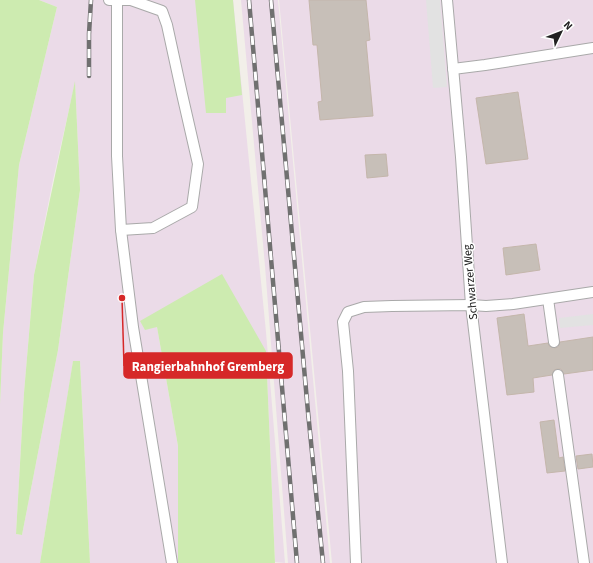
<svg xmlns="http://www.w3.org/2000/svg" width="593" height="563" viewBox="0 0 593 563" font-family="'Source Sans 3',sans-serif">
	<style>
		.industrial { fill: #ebdbe8; fill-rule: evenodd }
		.grass { fill: #cdebb0 }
		.parking { fill: #e2e2e2 }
		.building { fill: #c7bfb8; stroke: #c4b6ab }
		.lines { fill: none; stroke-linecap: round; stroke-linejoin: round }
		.lane-casing { stroke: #a9a9a9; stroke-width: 12 }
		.lane { stroke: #fff; stroke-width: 10 }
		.rail-casing { stroke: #707070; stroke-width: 4.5 }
		.rail { stroke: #fff; stroke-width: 3; stroke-dasharray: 9; stroke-linecap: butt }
		.labels { text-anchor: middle; stroke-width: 3; stroke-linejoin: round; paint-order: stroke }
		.street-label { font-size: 12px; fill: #222; stroke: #fff }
		.leader { fill: none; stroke: #d62828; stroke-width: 1.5 }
		.callout-dot { fill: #d62828; stroke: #fff; stroke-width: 1.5 }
		.callout { fill: #d62828; stroke: #d62828; stroke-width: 1.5 }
		.callout-label { font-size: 13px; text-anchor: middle; font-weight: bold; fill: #fff }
	</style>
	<rect width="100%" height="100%" fill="#f2efe9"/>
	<!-- industrial -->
	<g class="industrial">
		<path d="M39,0h194l33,332 19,231 -10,-1 -9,-211 -109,-24 21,119v117h-88l-10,-202 -7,1 -33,201h-40v-159l3,-71 16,-168 38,-158zM75,83l5,107 -22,160 -36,185 -6,-1 8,-141 10,-118 19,-95z"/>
		<path d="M241,0h37l52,563h-42l-23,-297z"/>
		<path d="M279,0h314v563h-261z"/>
	</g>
	<!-- grass -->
	<g class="grass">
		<path d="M0,0h39l18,7 -38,158 -16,168 -3,71z"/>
		<path d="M195,0h38l9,95 -16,3v15h-20z"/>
		<path d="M75,81l5,109 -22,160 -36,185 -6,-1 8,-141 10,-118z"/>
		<path d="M222,274l44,77 9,212h-97v-117l-21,-119 -12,3 -5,-9z"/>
		<path d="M73,361h7l10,202h-50z"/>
	</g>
	<!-- parking -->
	<g class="parking">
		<path d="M426,0h14l7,87 -14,1z"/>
		<path d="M593,314v11l-33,3 -1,-10z"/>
	</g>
	<!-- building -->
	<g class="building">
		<path d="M309,0h57l4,40 -4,1 7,75 -53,4 -2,-18 4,-1 -5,-56h-4z"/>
		<path d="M518,92l10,67 -42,5 -10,-66z"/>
		<path d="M386,154l2,22 -21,2 -2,-23z"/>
		<path d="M536,244l4,26 -34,5 -3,-27z"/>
		<path d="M524,314l4,32 20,-3 1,3 6,2 3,-1 2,-5 33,-5v33l-29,4 -3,-5h-4l-3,1 -2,5 -19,3 1,14 -27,3 -10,-77z"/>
		<path d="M554,420l5,38 4,-1 2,14 -18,2 -7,-51z"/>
		<path d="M592,454l1,13 -15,2 -2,-13z"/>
	</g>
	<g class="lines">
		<defs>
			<g id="lane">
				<path d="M109,0h22l31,11 5,14 15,69 16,70 -6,43 -39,21 -32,2"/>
				<path d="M447,0l14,157 10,148 31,258"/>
				<path d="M117,1v155l4,74 12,97 39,236"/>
				<path d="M453,69l32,-4 108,-17"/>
				<path d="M548,299l6,43"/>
				<path d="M558,375l26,188"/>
				<path d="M356,563l-8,-192 -5,-49 5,-10 16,-5 28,-1 79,-1 15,1 27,-2 80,-12"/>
			</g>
		</defs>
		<!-- lane casing -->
		<use href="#lane" class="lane-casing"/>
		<!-- lane -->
		<use href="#lane" class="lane"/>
		<defs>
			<g id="rail">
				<path d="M249,0l48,563"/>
				<path d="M271,0l37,412 15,151"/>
				<path d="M89,76v-42l2,-34"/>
			</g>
		</defs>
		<!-- rail casing -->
		<use href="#rail" class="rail-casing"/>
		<!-- rail -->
		<use href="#rail" class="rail"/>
	</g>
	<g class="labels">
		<!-- street labels -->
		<g class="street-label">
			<text transform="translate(470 282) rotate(-95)" y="4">Schwarzer Weg</text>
		</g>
	</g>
	<!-- callouts -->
	<path class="leader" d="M122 298L124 366"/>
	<circle class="callout-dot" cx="122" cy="298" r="4"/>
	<rect class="callout" x="124" y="353" width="168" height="25" rx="4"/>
	<g class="callout-label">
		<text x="208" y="371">Rangierbahnhof Gremberg</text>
	</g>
	<!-- north arrow -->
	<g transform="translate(561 32) rotate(47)" stroke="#ffffff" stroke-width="3" paint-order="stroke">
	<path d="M0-3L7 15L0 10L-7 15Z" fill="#222222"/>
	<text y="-6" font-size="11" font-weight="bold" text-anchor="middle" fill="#222222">N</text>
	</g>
</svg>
